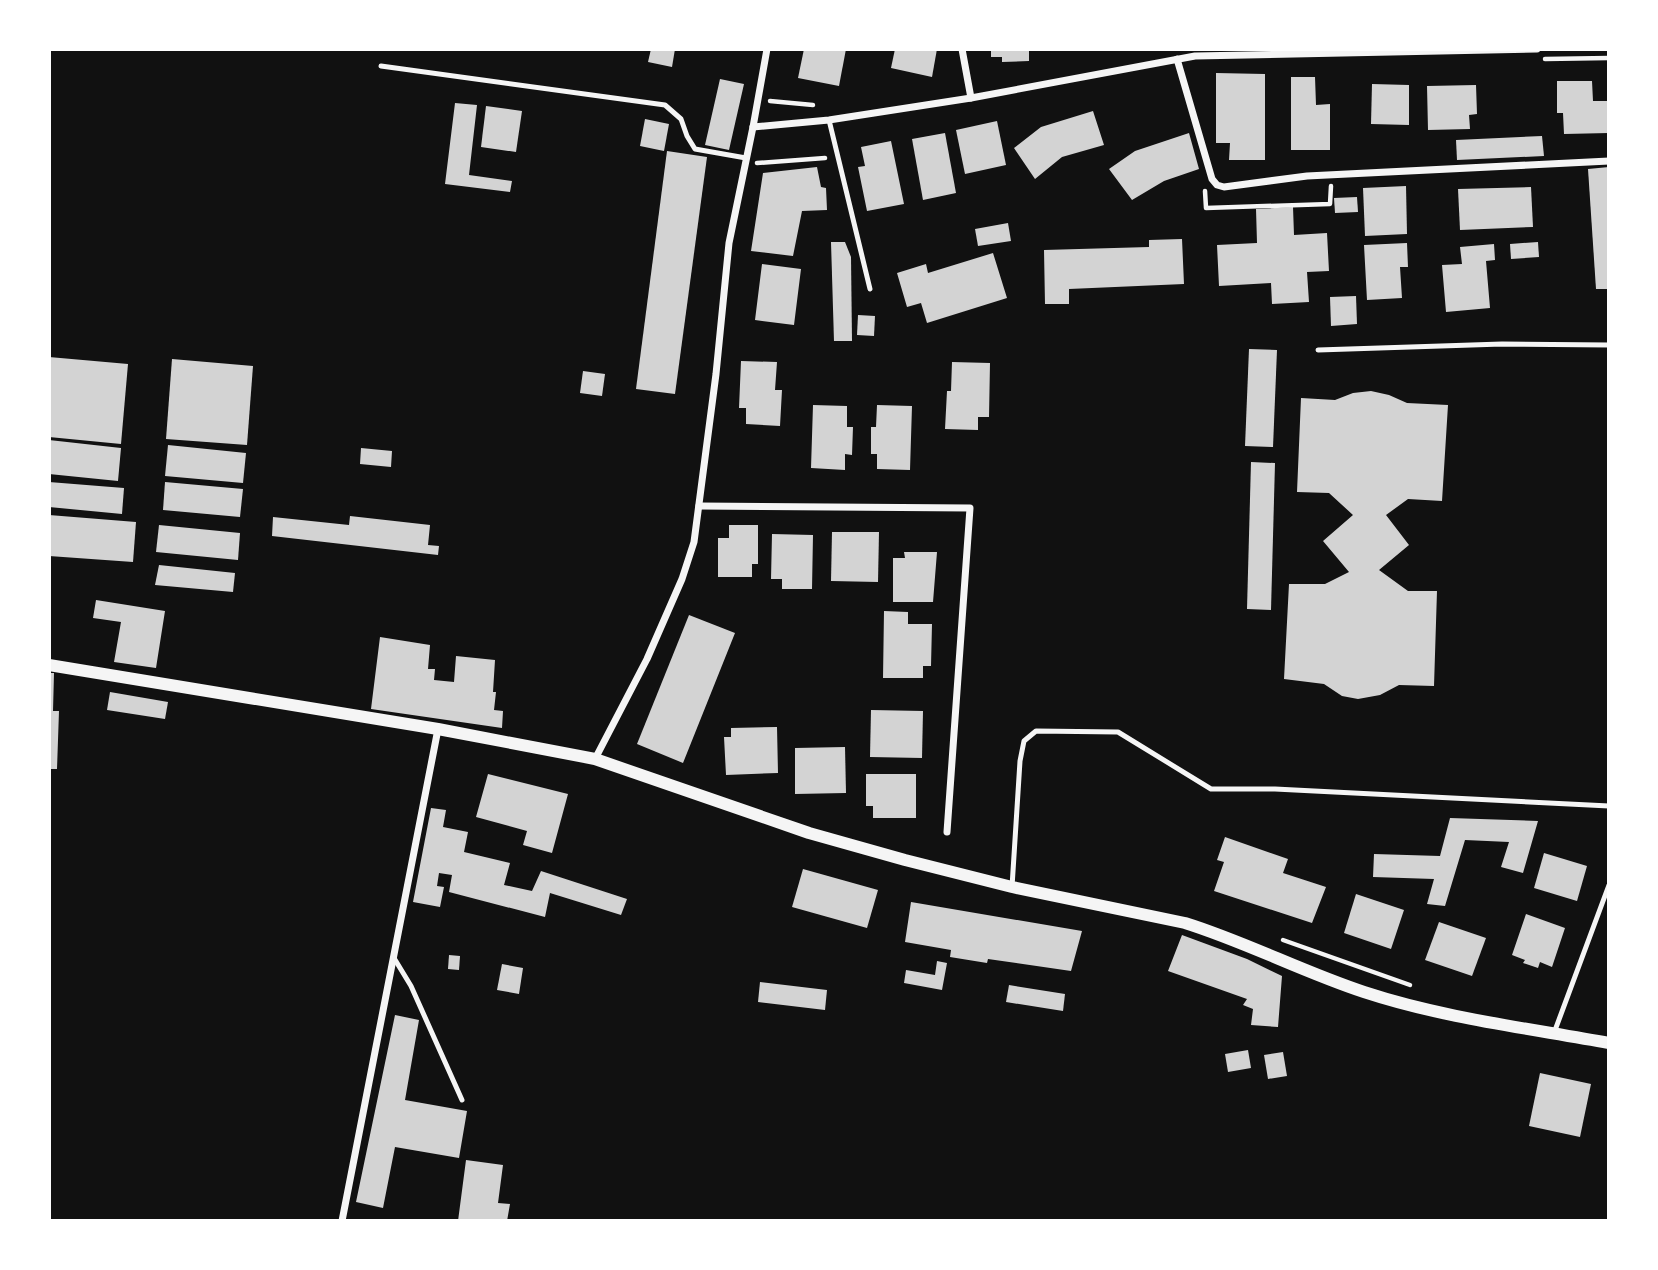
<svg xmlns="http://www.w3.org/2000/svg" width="1658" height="1270" viewBox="0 0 1658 1270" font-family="'Roboto Condensed',sans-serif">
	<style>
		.building { fill: #d3d3d3 }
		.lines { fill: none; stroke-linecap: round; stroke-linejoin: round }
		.path { stroke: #f5f5f5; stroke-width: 4.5 }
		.service { stroke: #f5f5f5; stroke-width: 5 }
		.minor { stroke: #f5f5f5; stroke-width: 7 }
		.tertiary { stroke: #f5f5f5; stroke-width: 12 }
	</style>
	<rect width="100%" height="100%" fill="#111"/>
	<!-- building -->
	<g class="building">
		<path d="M651,49h24l-3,18 -24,-5z"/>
		<path d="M804,49h42l-7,37 -41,-8z"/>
		<path d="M895,49h42l-5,28 -41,-9z"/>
		<path d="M991,49h38v12l-27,1v-5h-11z"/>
		<path d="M1216,73l49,1v86h-36l1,-17h-14z"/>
		<path d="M1291,77h24l1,28 14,-1v46h-39z"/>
		<path d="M720,79l24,5 -15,66 -24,-5z"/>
		<path d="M1557,81h35l1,20h16v32l-45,1 -1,-21h-6z"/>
		<path d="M1372,84l37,1v40l-38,-1z"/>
		<path d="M1476,85l1,29 -8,1 1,14 -42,1 -1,-44z"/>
		<path d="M455,103l22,2 -8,70 43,6 -2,11 -65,-8z"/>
		<path d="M486,106l36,5 -6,41 -35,-5z"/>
		<path d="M1093,111l11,34 -42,12 -27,22 -21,-31 27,-21z"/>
		<path d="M645,119l24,5 -5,27 -24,-5z"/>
		<path d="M997,121l9,44 -41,9 -9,-44z"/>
		<path d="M945,133l11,60 -33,7 -11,-61z"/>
		<path d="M1189,133l10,36 -35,12 -32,19 -23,-31 26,-18z"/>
		<path d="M1542,136l2,20 -87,4 -1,-20z"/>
		<path d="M891,141l13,63 -37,7 -9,-44 7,-1 -4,-19z"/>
		<path d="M667,151l40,6 -32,237 -39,-5z"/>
		<path d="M817,167l4,20 5,1 1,22 -25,1 -9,45 -42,-5 12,-78z"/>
		<path d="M1609,167v122h-13l-8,-120z"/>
		<path d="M1406,186l1,48 -42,2 -2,-48z"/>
		<path d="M1531,187l2,40 -73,3 -2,-41z"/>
		<path d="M1357,197l1,15 -23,1 -1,-15z"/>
		<path d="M1293,207l1,28 33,-2 2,38 -22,1 2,30 -37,2 -1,-21 -52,3 -2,-41 40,-2 -1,-34z"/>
		<path d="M1008,223l3,18 -33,5 -3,-17z"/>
		<path d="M1182,239l2,45 -115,5v15h-24l-1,-54 105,-3v-7z"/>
		<path d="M831,242h14l6,15 1,84h-18z"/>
		<path d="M1538,242l1,15 -28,2 -1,-15z"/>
		<path d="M1407,243l1,24h-8l2,31 -35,2 -3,-55z"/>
		<path d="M1494,244l1,16 -9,1 4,47 -44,4 -4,-47 20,-1 -2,-17z"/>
		<path d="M993,253l14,45 -80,25 -6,-20 -14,4 -10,-34 29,-9 2,9z"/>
		<path d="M762,264l39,5 -7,56 -39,-5z"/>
		<path d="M1356,296l1,28 -26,2 -1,-29z"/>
		<path d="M858,315l17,1 -1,20 -17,-1z"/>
		<path d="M1249,349l28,1 -4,97 -28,-1z"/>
		<path d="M49,357l79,7 -7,80 -72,-7z"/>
		<path d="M172,359l81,7 -6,79 -81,-6z"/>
		<path d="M741,361l36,1 -2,28h7l-2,36 -34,-2v-16h-7z"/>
		<path d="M952,362l38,1 -1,54h-11v13l-33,-1 2,-38h4z"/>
		<path d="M583,371l22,3 -3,22 -22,-3z"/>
		<path d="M1371,391l18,4 18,8 41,2 -6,96 -34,-2 -22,16 23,30 -30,25 29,21h29l-3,95 -35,-1 -19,10 -22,4 -16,-3 -18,-12 -40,-5 5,-95h36l24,-12 -26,-31 30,-26 -24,-22 -32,-1 4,-94 34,2 18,-7z"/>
		<path d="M813,405l34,1v21h6l-1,28 -7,-1v16l-34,-2z"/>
		<path d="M877,405l35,1 -2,64 -33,-1v-15h-6v-27h5z"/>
		<path d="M49,440l72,8 -3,33 -69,-7z"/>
		<path d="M168,445l78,8 -3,30 -78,-7z"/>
		<path d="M361,448l31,3 -1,16 -31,-3z"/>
		<path d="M1251,462l24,1 -4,147 -24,-1z"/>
		<path d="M49,482l75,6 -2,26 -73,-7z"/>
		<path d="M165,482l78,7 -3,28 -77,-7z"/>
		<path d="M49,515l87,7 -3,40 -84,-6z"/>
		<path d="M350,516l80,9 -2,20 11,1 -1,9 -166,-19 1,-19 76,8z"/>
		<path d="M159,525l81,8 -2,27 -82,-8z"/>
		<path d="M729,525h29v39h-6v13h-34v-39h11z"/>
		<path d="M832,532h47l-1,50 -47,-1z"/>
		<path d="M772,534l41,1 -1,54h-30v-10h-11z"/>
		<path d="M904,552h33l-4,50h-40v-44h12z"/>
		<path d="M159,565l76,8 -2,19 -78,-7z"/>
		<path d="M96,600l69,11 -9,57 -42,-6 7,-40 -28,-4z"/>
		<path d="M884,611l24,1v12h24l-1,42h-8v12h-40z"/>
		<path d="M689,615l46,18 -52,130 -46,-19z"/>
		<path d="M380,637l50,8 -2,24h7l-1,11 20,2 2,-26 39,4 -2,32h3l-2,18 9,1 -1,17 -131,-19z"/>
		<path d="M49,673h5l-1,38h6l-2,58h-8z"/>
		<path d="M110,692l58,10 -3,17 -58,-9z"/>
		<path d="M871,710l52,1 -1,47 -52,-1z"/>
		<path d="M777,727l1,46 -52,2 -2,-38h7v-9z"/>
		<path d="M845,747l1,46 -51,1v-46z"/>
		<path d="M488,774l80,20 -16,59 -29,-8 4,-14 -51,-14z"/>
		<path d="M866,774h50v44h-43v-12h-7z"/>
		<path d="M431,808l15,2 -3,17 25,5 -4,20 46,11 -6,22 28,6 9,-20 86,28 -6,16 -71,-22 -5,24 -96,-25 3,-17 -13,-2 -2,13 7,1 -4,20 -27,-5z"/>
		<path d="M1450,818l88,3 -15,52 -22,-6 8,-25 -44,-2 -20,66 -18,-2 7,-25 -61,-2 1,-23 66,2z"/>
		<path d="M1225,837l63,22 -5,14 43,14 -14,36 -98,-32 10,-29 -7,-2z"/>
		<path d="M1544,853l43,13 -10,35 -43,-13z"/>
		<path d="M803,869l75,21 -11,38 -75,-21z"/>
		<path d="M1356,894l48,16 -13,39 -47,-16z"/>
		<path d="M911,902l171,29 -11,40 -83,-12 -1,4 -37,-6 1,-7 -46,-8z"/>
		<path d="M1526,914l39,14 -13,39 -12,-5 -2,6 -15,-5 2,-3 -13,-5z"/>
		<path d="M1439,922l47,16 -14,38 -47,-16z"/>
		<path d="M1182,935l65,24 35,17 -4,51 -27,-2 2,-16 -10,-4 4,-6 -79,-28z"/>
		<path d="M449,955l11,1 -1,14 -11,-1z"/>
		<path d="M937,961l10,2 -5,27 -38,-7 2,-13 29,5z"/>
		<path d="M502,964l21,4 -4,26 -22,-4z"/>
		<path d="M760,982l67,8 -2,20 -67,-8z"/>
		<path d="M1009,985l56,9 -2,17 -57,-9z"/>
		<path d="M395,1015l24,5 -14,80 62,11 -8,47 -64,-11 -12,61 -27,-6z"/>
		<path d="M1248,1050l3,18 -23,4 -3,-18z"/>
		<path d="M1283,1052l4,24 -19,3 -4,-24z"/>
		<path d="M1540,1073l51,11 -11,53 -51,-11z"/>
		<path d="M466,1160l37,5 -5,38 12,1 -3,17h-49z"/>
	</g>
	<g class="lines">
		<!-- path -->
		<g class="path">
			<path d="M1545,59l64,-1"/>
			<path d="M770,101l43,4"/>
			<path d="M757,163l68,-5"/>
			<path d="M1205,191l1,17 124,-4 1,-18"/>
			<path d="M1283,940l127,45"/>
		</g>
		<!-- service -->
		<g class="service">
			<path d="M381,66l284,39 16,14 6,17 8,13 51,9"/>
			<path d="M829,120l41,169"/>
			<path d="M1318,350l184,-6 107,1"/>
			<path d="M1012,887l8,-126 4,-20 12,-10 82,1 93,57h64l334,17"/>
			<path d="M394,958l17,28 51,114"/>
			<path d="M1554,1033l55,-148"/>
		</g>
		<!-- minor -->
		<g class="minor">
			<path d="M962,49l9,49"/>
			<path d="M1177,59l35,120 5,6 7,2 83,-11 302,-15"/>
			<path d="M753,127l76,-7 142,-22 224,-42 342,-7"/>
			<path d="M699,506l271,2 -23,324"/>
			<path d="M595,759l52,-100 35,-80 12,-37 22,-168 13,-131 24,-116 14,-78"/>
			<path d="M342,1221l96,-492"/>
		</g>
		<!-- tertiary -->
		<path class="tertiary" d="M49,665l389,64 157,30 214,74 96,27 107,27 173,36c61,19 118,49 179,69 79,26 163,36 245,51"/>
	</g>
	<!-- border -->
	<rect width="1658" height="1270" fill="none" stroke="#ffffff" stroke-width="102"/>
</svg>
